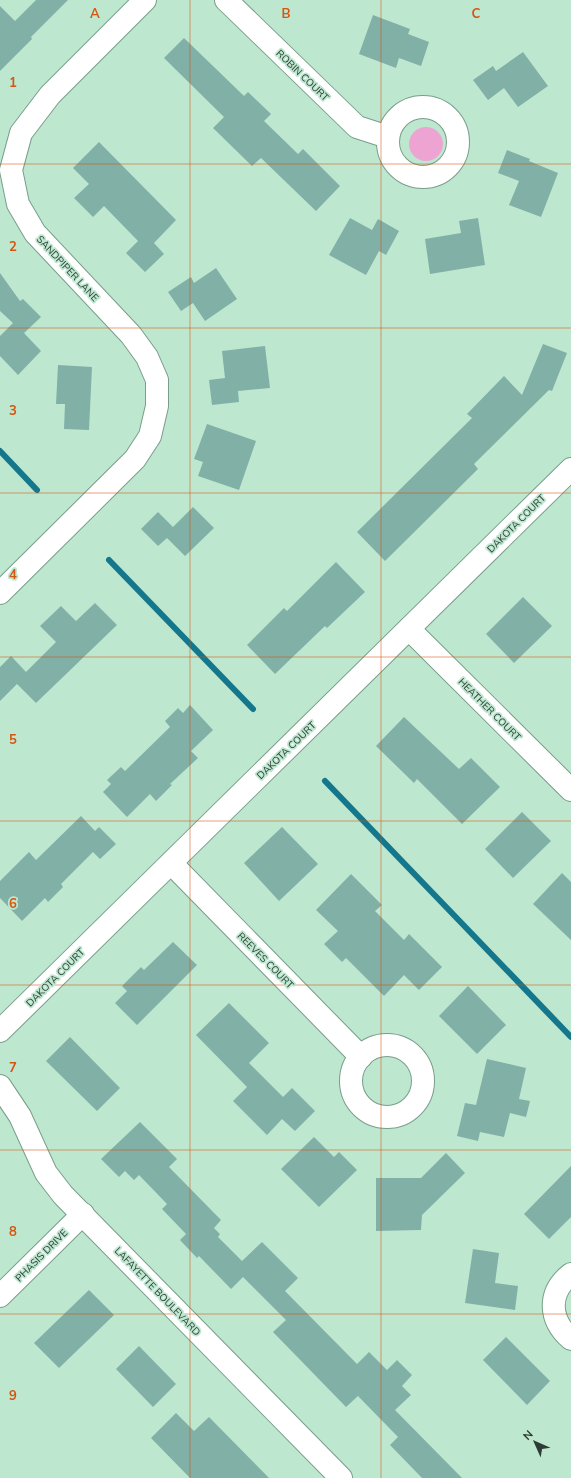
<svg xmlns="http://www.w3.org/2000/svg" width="571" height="1478" viewBox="0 0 571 1478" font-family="Mulish,sans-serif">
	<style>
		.green { fill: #eda4d2 }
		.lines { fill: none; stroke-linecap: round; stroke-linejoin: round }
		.stream { stroke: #14778c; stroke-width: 6 }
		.building { fill: #81b0a7 }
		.minor-casing { stroke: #789e8a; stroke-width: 24 }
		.minor { stroke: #fff; stroke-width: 22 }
		.grid { fill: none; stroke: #d55610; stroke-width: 1; stroke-opacity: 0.55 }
		.labels { text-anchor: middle; stroke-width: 3.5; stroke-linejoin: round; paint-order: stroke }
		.street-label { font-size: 10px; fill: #2d3d35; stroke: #bee7d0 }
		.grid-label { font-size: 13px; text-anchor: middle; font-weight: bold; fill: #d55610; stroke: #bee7d0; stroke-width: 3.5; stroke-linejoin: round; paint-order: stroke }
	</style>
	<rect width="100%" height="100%" fill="#bee7d0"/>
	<!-- green -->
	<circle class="green" cx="426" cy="144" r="17"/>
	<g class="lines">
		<!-- stream -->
		<g class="stream">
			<path d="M0,451l37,39"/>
			<path d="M109,560l144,149"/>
			<path d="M325,781l246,256"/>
		</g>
	</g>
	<!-- building -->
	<g class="building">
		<path d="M36,0h32l-37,37 1,2 -32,32v-65l15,15z"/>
		<path d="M373,15l37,14 -2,5 21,8 -8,24 -22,-8 -3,10 -37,-14z"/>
		<path d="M184,38l60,58 4,-4 23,22 -7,7 34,33 5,-5 37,37 -24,25 -55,-53 -9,8 -39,-38 11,-11 -60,-59z"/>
		<path d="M523,52l25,34 -30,21 -14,-19 -16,12 -15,-20 20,-14 3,5z"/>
		<path d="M99,142l77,78 -22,23 10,11 -19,18 -19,-19 12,-12 -34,-35 -11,11 -19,-19 15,-14 -16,-16z"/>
		<path d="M507,150l23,9 -1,2 29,12 -17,44 -32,-12 10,-24 -21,-8z"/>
		<path d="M350,218l22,12 6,-11 21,12 -13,24 -7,-4 -13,24 -37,-20z"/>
		<path d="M478,218l7,47 -55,9 -5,-35 36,-6 -2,-12z"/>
		<path d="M216,268l21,31 -32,22 -12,-18 -12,8 -13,-19 23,-15 3,6z"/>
		<path d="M0,273l20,28 3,-2 18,18 -17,16 17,18 -23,24 -18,-19v-20l13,-13 -13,-12z"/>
		<path d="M543,344l24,9 -15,38 -3,-1 -75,74 4,5 -93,92 -28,-29 115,-114 -5,-4 37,-38 18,19z"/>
		<path d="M265,346l5,42 -32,3 1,11 -27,3 -3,-25 16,-2 -3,-27z"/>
		<path d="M58,365l34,2 -3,63 -25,-1 1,-25h-9z"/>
		<path d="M207,424l49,17 -17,49 -41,-14 5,-14 -9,-3z"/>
		<path d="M193,507l21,21 -29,28 -18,-18 -9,8 -17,-17 17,-17 15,15z"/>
		<path d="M336,562l29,30 -38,36 -2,-2 -50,48 -28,-29 37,-37 3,3z"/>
		<path d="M523,597l29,29 -38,37 -28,-29z"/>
		<path d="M95,603l22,22 -81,78 -19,-19 -17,17v-34l11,-11 15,16 30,-30 -16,-16 21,-20 15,15z"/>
		<path d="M190,705l23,25 -22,21 7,7 -28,26 2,1 -16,16 -6,-7 -23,23 -24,-25 8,-8 -4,-4 14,-13 4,4 45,-44 -5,-6 13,-13 5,5z"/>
		<path d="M404,717l55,52 12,-11 29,29 -38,37 -45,-45 -3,4 -38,-37z"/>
		<path d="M522,812l29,29 -38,37 -28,-29z"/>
		<path d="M81,816l14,15 4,-4 17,17 -16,15 -7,-7 -32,32 2,3 -15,15 -3,-4 -23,23 -22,-23v-17l29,-29 7,8z"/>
		<path d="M282,827l36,37 -39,37 -35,-38z"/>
		<path d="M562,873l9,9v58l-38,-36z"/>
		<path d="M351,874l31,31 -7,6 29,29 5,-6 33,33 -23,23 -15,-15 -20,21 -38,-38 -4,4 -18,-18 14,-13 -22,-21z"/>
		<path d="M173,942l24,23 -60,60 -22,-22 12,-12 -5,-5 19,-19 3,3z"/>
		<path d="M468,986l38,39 -29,29 -38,-38z"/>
		<path d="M229,1003l40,40 -20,20 34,34 9,-9 23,23 -20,20 -13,-12 -15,16 -34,-34 14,-14 -51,-52z"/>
		<path d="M70,1037l50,51 -23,23 -51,-50z"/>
		<path d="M487,1059l39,9 -7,31 11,2 -4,16 -16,-4 -6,24 -24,-5 -2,9 -21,-5 8,-33 11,2z"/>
		<path d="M140,1122l37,37 -8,8 52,53 -7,8 6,6 -2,3 24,24 20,-19 36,36 -13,13 72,73 12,-12 18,18 10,-10 15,15 -10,11 9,9 -16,15 67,68h-40l-32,-33 8,-8 -40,-41 -12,11 -73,-75 13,-12 -43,-43 -12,12 -32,-33 -2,2 -17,-18 6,-6 -24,-25 5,-5 -28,-29 -5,5 -9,-9 -6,6 -18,-18z"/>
		<path d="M314,1137l20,20 5,-5 18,18 -38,37 -38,-38z"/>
		<path d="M446,1153l19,20 -43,42 -1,15 -45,1v-53h45z"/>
		<path d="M571,1166v51l-22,22 -25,-25z"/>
		<path d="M473,1249l26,4 -4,30 23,3 -3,24 -50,-7z"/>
		<path d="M89,1290l25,25 -55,53 -25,-25z"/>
		<path d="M506,1337l44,44 -23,24 -44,-45z"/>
		<path d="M139,1346l37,38 -23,23 -37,-38z"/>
		<path d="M176,1413l18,18 15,-14 60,61h-79l-39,-40z"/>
	</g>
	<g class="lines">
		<defs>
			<g id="minor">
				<path d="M226,0l131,127 31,10"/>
				<circle cx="423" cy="142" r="35"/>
				<path d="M0,593l135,-134 15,-23 7,-30v-26l-10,-23 -16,-22 -96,-102 -17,-29 -7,-34 10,-37 29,-38 95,-95"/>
				<path d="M409,629l162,161"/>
				<path d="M171,863l190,194"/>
				<path d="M0,1031l571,-562"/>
				<circle cx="387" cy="1081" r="36"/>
				<path d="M0,1086l20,30 26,57 17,22 278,283"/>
				<path d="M571,1274c-24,19 -22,46 0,65"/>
				<path d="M0,1296l83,-82"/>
			</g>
		</defs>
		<!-- minor casing -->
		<use href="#minor" class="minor-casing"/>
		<!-- minor -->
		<use href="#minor" class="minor"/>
	</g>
	<!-- grid -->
	<path class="grid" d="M190,0v1478M381,0v1478M0,164h571M0,328h571M0,493h571M0,657h571M0,821h571M0,985h571M0,1150h571M0,1314h571"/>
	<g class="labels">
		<!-- street labels -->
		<g class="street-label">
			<text transform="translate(303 75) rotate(44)" y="4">ROBIN COURT</text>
			<text transform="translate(68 268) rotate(47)" y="4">SANDPIPER LANE</text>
			<text transform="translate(516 523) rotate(-45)" y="4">DAKOTA COURT</text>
			<text transform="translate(490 709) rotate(45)" y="4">HEATHER COURT</text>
			<text transform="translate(286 750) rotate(-44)" y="4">DAKOTA COURT</text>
			<text transform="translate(266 960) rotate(45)" y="4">REEVES COURT</text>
			<text transform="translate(55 977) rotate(-45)" y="4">DAKOTA COURT</text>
			<text transform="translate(41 1255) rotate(-45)" y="4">PHASIS DRIVE</text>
			<text transform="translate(158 1291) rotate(46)" y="4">LAFAYETTE BOULEVARD</text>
		</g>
	</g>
	<g class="grid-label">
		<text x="95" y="18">A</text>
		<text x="286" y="18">B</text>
		<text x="476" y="18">C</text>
		<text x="13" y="87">1</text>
		<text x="13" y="251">2</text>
		<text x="13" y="415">3</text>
		<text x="13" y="579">4</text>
		<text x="13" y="744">5</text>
		<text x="13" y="908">6</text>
		<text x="13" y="1072">7</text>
		<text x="13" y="1236">8</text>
		<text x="13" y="1400">9</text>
	</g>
	<!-- north arrow -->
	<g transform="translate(535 1442) rotate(315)" stroke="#bee7d0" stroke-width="3" paint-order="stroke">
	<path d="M0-3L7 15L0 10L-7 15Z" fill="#2d3d35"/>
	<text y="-6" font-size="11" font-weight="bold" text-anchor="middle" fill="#2d3d35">N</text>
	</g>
</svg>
